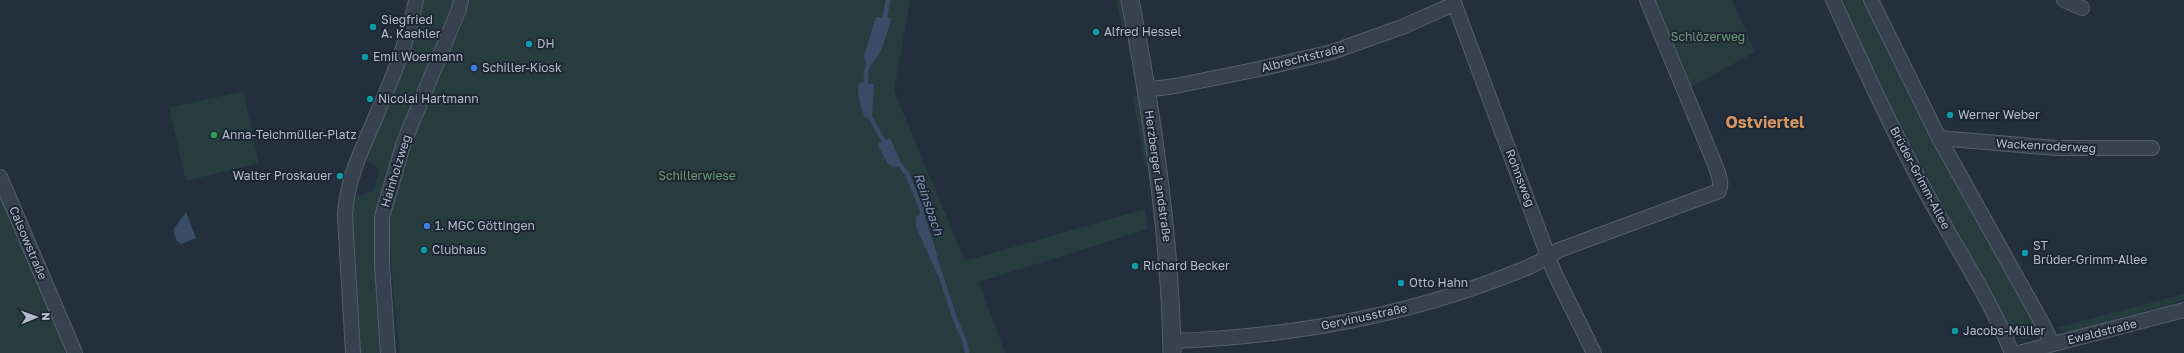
<svg xmlns="http://www.w3.org/2000/svg" width="2184" height="353" viewBox="0 0 2184 353" font-family="'Golos Text',sans-serif">
	<style>
		.green { fill: #263c3f }
		.water { fill: #394c67 }
		.lines { fill: none; stroke-linecap: round; stroke-linejoin: round }
		.stream { stroke: #394c67; stroke-width: 4.5 }
		.minor-casing { stroke: #565f6c; stroke-width: 16 }
		.tertiary-casing { stroke: #565f6c; stroke-width: 19 }
		.minor { stroke: #38414e; stroke-width: 14 }
		.tertiary { stroke: #38414e; stroke-width: 17 }
		.culture-dot { fill: #0f9aa8; stroke: #1d2633; stroke-width: 1.5 }
		.shop-dot { fill: #3f7fe0; stroke: #1d2633; stroke-width: 1.5 }
		.leisure-dot { fill: #2e9e5b; stroke: #1d2633; stroke-width: 1.5 }
		.labels { text-anchor: middle; stroke-width: 4; stroke-linejoin: round; paint-order: stroke }
		.poi-label { font-size: 12px; fill: #b4bcc9; stroke: #1d2633; text-anchor: start }
		.park-label { font-size: 12px; fill: #6b9a76; stroke: #1d2633 }
		.street-label { font-size: 12px; fill: #b4bcc9; stroke: #1d2633 }
		.water-label { font-size: 13px; font-style: italic; fill: #7c92b1; stroke: #1d2633 }
		.district-label { font-size: 16px; font-weight: bold; fill: #d59563; stroke: #1d2633 }
	</style>
	<rect width="100%" height="100%" fill="#242f3e"/>
	<!-- green -->
	<g class="green">
		<path d="M420,0h34l-67,173 -10,41 5,139h-26l-6,-154 23,-8 7,-22 -16,-10z"/>
		<path d="M466,0h444l-16,91 71,170 180,-52 3,20 -169,53 26,71h-606l-11,-126 3,-31z"/>
		<path d="M1116,0h6l5,26 -5,1z"/>
		<path d="M1654,0h78l23,52 -66,36z"/>
		<path d="M1840,0h25l46,99 123,222 1,12 -8,6h-6l-8,-6c-62,-109 -121,-219 -173,-333z"/>
		<path d="M243,91l16,72 -73,18 -17,-73z"/>
		<path d="M1138,96l12,69 -5,1 -12,-69z"/>
		<path d="M0,193l68,160h-68z"/>
		<path d="M2184,294v6l-116,32 -12,-4z"/>
	</g>
	<!-- water -->
	<g class="water">
		<path d="M876,17l15,1c-2,12 -11,41 -21,47l-4,-2 -2,-7z"/>
		<path d="M859,82l15,2 -2,32 -7,2c-4,-12 -9,-24 -6,-36z"/>
		<path d="M890,138l12,27 -8,3 -6,-4 -11,-20z"/>
		<path d="M186,212l10,26 -15,6 -4,-3 -4,-11z"/>
		<path d="M924,214c7,21 14,40 17,61l-3,1 -22,-49v-11z"/>
	</g>
	<g class="lines">
		<!-- stream -->
		<g class="stream">
			<path d="M884,22l4,-22"/>
			<path d="M866,88v-16l4,-12"/>
			<path d="M869,111l1,6 16,28"/>
			<path d="M897,161l10,13 14,33 2,12"/>
			<path d="M939,270l17,52 8,17 3,14"/>
		</g>
		<defs>
			<g id="minor">
				<path d="M1453,0l101,272 40,81"/>
				<path d="M1833,0c30,66 60,132 95,196 28,52 62,102 84,157"/>
				<path d="M1871,0l68,138 103,185 10,21"/>
				<path d="M2064,0l18,8"/>
				<path d="M1145,90l30,-4 84,-17 73,-17 70,-25 52,-23"/>
				<path d="M1939,138l117,10h96"/>
				<path d="M0,177l75,176"/>
				<path d="M1172,341c105,-4 208,-20 307,-55 29,-11 54,-18 80,-36l160,-59c4,-9 -2,-20 -5,-29l-67,-162"/>
				<path d="M353,353l-8,-137c1,-33 16,-65 29,-95 17,-40 34,-79 42,-121"/>
				<path d="M388,353l-6,-89v-47l22,-75 55,-133 2,-9"/>
				<path d="M2019,353l165,-43"/>
			</g>
			<path id="tertiary" d="M1130,0c23,117 40,234 42,353"/>
		</defs>
		<!-- minor casing -->
		<use href="#minor" class="minor-casing"/>
		<!-- tertiary casing -->
		<use href="#tertiary" class="tertiary-casing"/>
		<!-- minor -->
		<use href="#minor" class="minor"/>
		<!-- tertiary -->
		<use href="#tertiary" class="tertiary"/>
	</g>
	<!-- markers -->
	<g class="culture-dot">
		<circle cx="373" cy="27" r="4"/>
		<circle cx="1096" cy="32" r="4"/>
		<circle cx="529" cy="44" r="4"/>
		<circle cx="365" cy="57" r="4"/>
		<circle cx="370" cy="99" r="4"/>
		<circle cx="1950" cy="115" r="4"/>
		<circle cx="340" cy="176" r="4"/>
		<circle cx="424" cy="250" r="4"/>
		<circle cx="2025" cy="253" r="4"/>
		<circle cx="1135" cy="266" r="4"/>
		<circle cx="1401" cy="283" r="4"/>
		<circle cx="1955" cy="331" r="4"/>
	</g>
	<g class="shop-dot">
		<circle cx="474" cy="68" r="4"/>
		<circle cx="427" cy="226" r="4"/>
	</g>
	<circle class="leisure-dot" cx="214" cy="135" r="4"/>
	<g class="labels">
		<!-- poi labels -->
		<g class="poi-label">
			<text x="381" y="24">Siegfried<tspan x="381" dy="14">A. Kaehler</tspan></text>
			<text x="1104" y="36">Alfred Hessel</text>
			<text x="537" y="48">DH</text>
			<text x="373" y="61">Emil Woermann</text>
			<text x="482" y="72">Schiller-Kiosk</text>
			<text x="378" y="103">Nicolai Hartmann</text>
			<text x="1958" y="119">Werner Weber</text>
			<text x="222" y="139">Anna-Teichmüller-Platz</text>
			<text x="332" y="180" text-anchor="end">Walter Proskauer</text>
			<text x="435" y="230">1. MGC Göttingen</text>
			<text x="2033" y="250">ST<tspan x="2033" dy="14">Brüder-Grimm-Allee</tspan></text>
			<text x="432" y="254">Clubhaus</text>
			<text x="1143" y="270">Richard Becker</text>
			<text x="1409" y="287">Otto Hahn</text>
			<text x="1963" y="335">Jacobs-Müller</text>
		</g>
		<!-- park labels -->
		<g class="park-label">
			<text x="1708" y="41">Schlözerweg</text>
			<text x="697" y="180">Schillerwiese</text>
		</g>
		<!-- street labels -->
		<g class="street-label">
			<text transform="translate(1303 58) rotate(-14)" y="4">Albrechtstraße</text>
			<text transform="translate(2046 146) rotate(3)" y="4">Wackenroderweg</text>
			<text transform="translate(396 171) rotate(-73)" y="4">Hainholzweg</text>
			<text transform="translate(1158 176) rotate(82)" y="4">Herzberger Landstraße</text>
			<text transform="translate(1520 178) rotate(69)" y="4">Rohnsweg</text>
			<text transform="translate(1920 178) rotate(62)" y="4">Brüder-Grimm-Allee</text>
			<text transform="translate(28 243) rotate(67)" y="4">Calsowstraße</text>
			<text transform="translate(1364 317) rotate(-12)" y="4">Gervinusstraße</text>
			<text transform="translate(2102 332) rotate(-14)" y="4">Ewaldstraße</text>
		</g>
		<!-- water labels -->
		<g class="water-label">
			<text transform="translate(929 204) rotate(71)" y="5">Reinsbach</text>
		</g>
		<!-- district labels -->
		<g class="district-label">
			<text x="1765" y="128">Ostviertel</text>
		</g>
	</g>
	<!-- north arrow -->
	<g transform="translate(36 317) rotate(88)" stroke="#1d2633" stroke-width="3" paint-order="stroke">
	<path d="M0-3L7 15L0 10L-7 15Z" fill="#b4bcc9"/>
	<text y="-6" font-size="11" font-weight="bold" text-anchor="middle" fill="#b4bcc9">N</text>
	</g>
</svg>
